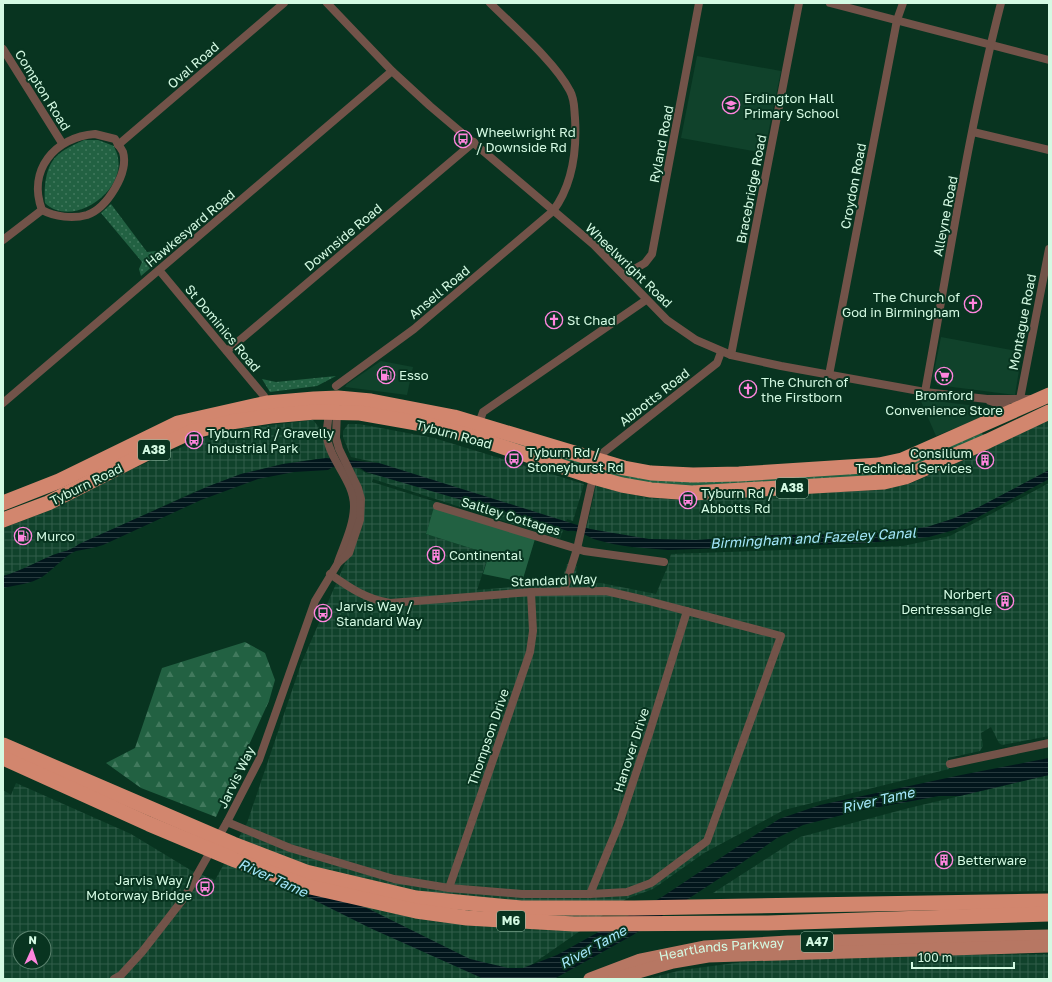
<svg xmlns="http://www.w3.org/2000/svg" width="1052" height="982" viewBox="0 0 1052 982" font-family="'Golos Text',sans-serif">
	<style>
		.built { fill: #10422b }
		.industrial { fill: url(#industrial-grid); fill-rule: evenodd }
		.grass { fill: url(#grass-dots) }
		.forest { fill: url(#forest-firs) }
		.garden { fill: #226142 }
		.water { fill: url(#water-rules) }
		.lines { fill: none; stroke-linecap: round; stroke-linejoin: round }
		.street { stroke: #725349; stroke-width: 8 }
		.primary { stroke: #b77763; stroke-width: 13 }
		.highway { stroke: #d2866e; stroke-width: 15 }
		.highway-bridge { stroke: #d2866e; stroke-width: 15 }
		.labels { text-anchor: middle; stroke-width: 4; stroke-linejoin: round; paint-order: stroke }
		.shield { fill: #083420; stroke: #97bfa8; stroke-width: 1 }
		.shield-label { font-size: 12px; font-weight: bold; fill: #d4fae3 }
		.street-label { font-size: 13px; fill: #d4fae3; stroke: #083420 }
		.poi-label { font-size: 13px; fill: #d4fae3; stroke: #083420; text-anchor: start }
		.water-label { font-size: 14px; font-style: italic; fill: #a4e7fb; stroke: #083420 }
	</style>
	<defs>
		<pattern id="industrial-grid" width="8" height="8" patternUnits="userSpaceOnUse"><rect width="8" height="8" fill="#10422b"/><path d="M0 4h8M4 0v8" fill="none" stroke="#325e4a"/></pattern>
		<pattern id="grass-dots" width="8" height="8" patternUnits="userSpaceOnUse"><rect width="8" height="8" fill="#226142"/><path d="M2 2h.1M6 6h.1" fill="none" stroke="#41795d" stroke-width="1.8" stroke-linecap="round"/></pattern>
		<pattern id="forest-firs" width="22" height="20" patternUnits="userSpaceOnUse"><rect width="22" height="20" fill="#226142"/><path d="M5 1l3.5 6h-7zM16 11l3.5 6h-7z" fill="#41795d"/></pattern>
		<pattern id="water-rules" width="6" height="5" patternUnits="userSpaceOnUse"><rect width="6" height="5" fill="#02161c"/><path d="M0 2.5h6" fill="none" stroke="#26393d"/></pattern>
	</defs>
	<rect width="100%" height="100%" fill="#083420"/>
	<!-- built -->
	<g class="built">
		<path d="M697,56l84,15 -17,82 -83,-15z"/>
		<path d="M941,337l81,15 -7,43 -78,-10 -4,-8z"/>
		<path d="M381,361l32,6 -6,28 -62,-8 2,-3z"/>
		<path d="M920,399l64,8 7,3 -6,6 -49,20z"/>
	</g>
	<!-- industrial -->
	<g class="industrial">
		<path d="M1049,419v51l-70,37 -27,12 -25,8 -66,7 -83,1 -82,5 -47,-1 -27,-3 -41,-9 6,-1 9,-41 47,12 36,3 197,-10 33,-6 60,-26z"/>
		<path d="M313,420l14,17 8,22h-19l-33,5 -42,10 -47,18 -114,52 -16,9 -9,1 -37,17 -15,5v-48l48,-18 77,-39 72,-32 37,-10z"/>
		<path d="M348,424h11l75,14 150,46 -11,37 -6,-2 -7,20 -187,-60 -1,3 64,20 -10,32 63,20 -12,36 84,-7 6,-19 10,2 -2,14 1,2 25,1 55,11 11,-26 4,-14 232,-8 47,-10 99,-53v253l-47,9 -3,-2 -8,-16 -10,6 2,13 -3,5 -32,7 1,11 -165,41 -80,43 -51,36 -27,10 -115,80h-508v-189l8,5 5,-12 115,51 61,37 23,9 32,-57 54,-159 48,-110 11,-33 -11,-53 10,1 9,5h7l4,-11 -28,-6 -8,-20v-6zM20,938h24v24h-24z"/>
		<path d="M1049,775v116l-336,2 87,-56 109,-29z"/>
		<path d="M1049,954v25h-403l36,-9 76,-10 104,-4z"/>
	</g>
	<!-- grass -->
	<g class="grass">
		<path d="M84,140h14l16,6c1,4 4,8 4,12 7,34 -46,71 -73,45 -1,-16 0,-38 14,-49 7,-6 17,-10 25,-14z"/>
		<path d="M111,204l36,48 9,-1 12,2 -27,23 -2,-7 3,-7 -41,-49z"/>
		<path d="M336,376l-19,10 -47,6 -8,-13 14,3z"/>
		<path d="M400,411l33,4 186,58 296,-13 67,-27 2,4 -89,38 -205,13 -52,-3z"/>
	</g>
	<!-- forest -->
	<path class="forest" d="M245,642l20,11 10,27 -6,21 -53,116 -75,-29 -35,-25 29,-15 27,-80z"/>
	<!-- garden -->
	<path class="garden" d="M434,507l101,32 -13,43 -39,-8 6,-20 -63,-20z"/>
	<!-- water -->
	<g class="water">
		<path d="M326,458l53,5 211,66 59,10 47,1 82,-5 83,-1 66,-7 25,-8 27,-12 70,-37v9l-95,51 -25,7 -62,6 -199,7c-24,-2 -48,-3 -71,-10 -10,-3 -18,-11 -29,-9l-202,-59 -6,-4 -27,-1 -5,3 -34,2 -36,7 -57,21 -98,45c-9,3 -18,4 -27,6 -11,4 -23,19 -34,26 -11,7 -26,8 -39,11v-12c18,-5 33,-14 50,-21 10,-4 18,-4 26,-11l130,-58 32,-12 42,-10z"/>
		<path d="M1049,758v17l-89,21h-21l-81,15 -55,14 -26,13 -54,38 -90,59 -79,44h-70l-114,-51 -74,-37 -155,-65 116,39 112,44 101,50 38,9h15l34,-13 105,-58 117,-78 41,-14 141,-30z"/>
	</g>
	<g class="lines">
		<!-- street -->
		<g class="street">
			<path d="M327,3l65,68 38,35 164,139 73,75 29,20 35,15 50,11 144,26 62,7h44"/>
			<path d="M830,3l219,57"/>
			<path d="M3,49l59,94"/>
			<path d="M973,132l76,18"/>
			<path d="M95,134l20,5c2,4 6,9 8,13 6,21 -16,56 -36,63 -14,4 -32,2 -45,-5 -15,-40 13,-73 53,-76z"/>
			<path d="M118,145l166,-142"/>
			<path d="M3,240l39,-30"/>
			<path d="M159,270l105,126 3,7"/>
			<path d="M624,275l21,-12 7,-9 47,-251"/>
			<path d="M227,351l247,-209"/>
			<path d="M731,355l68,-352"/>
			<path d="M829,375l68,-355 6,-17"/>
			<path d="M336,386l78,-57 139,-118c20,-27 24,-60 22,-93 -1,-9 0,-18 -5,-27 -15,-29 -56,-64 -80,-88"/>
			<path d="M925,392c24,-130 43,-261 76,-389"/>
			<path d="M1020,399l29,-150"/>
			<path d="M990,401l25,8"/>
			<path d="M3,403l389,-332"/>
			<path d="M329,410c0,8 -3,19 -2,27 3,24 27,44 27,69 0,19 -10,39 -16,56"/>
			<path d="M479,423l4,-11 163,-112"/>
			<path d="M600,461l4,-9 113,-89 4,-11"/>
			<path d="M437,506l147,45 80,11"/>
			<path d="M564,590l13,-41 16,-72"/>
			<path d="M950,764l99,-21"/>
			<path d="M227,822l63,26 104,31 55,9 73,6h68l37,-2 24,-9 56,-42 74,-205 -136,-36 -39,-9 -75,1 -141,11c-24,-4 -40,-15 -60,-29"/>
			<path d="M449,888l81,-236 3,-21 -2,-39"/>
			<path d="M590,894l29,-70 30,-90 38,-123"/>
			<path d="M114,979l7,-4 21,-23 42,-54 43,-76 32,-62 56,-159 23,-38 11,-10 11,-33 1,-21 -3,-11 -19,-39 -3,-11 1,-29"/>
		</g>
		<!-- primary -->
		<g class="primary">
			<path id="s1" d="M590,979l50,-19 64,-13 84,-5 261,-6"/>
			<path d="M614,979l59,-17 35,-6 341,-10"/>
		</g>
		<!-- highway -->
		<g class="highway">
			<path d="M3,503l56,-22 119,-58 89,-20 47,-4 24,-1 33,3 83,16 170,51 27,5 42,2 46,-1 140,-9 23,-5 147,-65"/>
			<path d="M3,520l45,-17 117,-59 26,-12 40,-10 40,-6 44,-4 45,1 68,12 39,10 126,42 29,8 29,5 41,3 192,-11 21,-5 83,-36 61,-29"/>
		</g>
		<!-- highway-bridge -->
		<g class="highway-bridge">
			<path d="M3,745l230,99 73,28 110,26 105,10h113l415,-7"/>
			<path d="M3,758l146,66 86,36 71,26 110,25 51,7 107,6 194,-1 281,-9"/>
		</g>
	</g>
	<!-- icons -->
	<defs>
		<symbol id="school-ring" viewBox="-11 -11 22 22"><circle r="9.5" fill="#083420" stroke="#ff85de" stroke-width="1.5"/><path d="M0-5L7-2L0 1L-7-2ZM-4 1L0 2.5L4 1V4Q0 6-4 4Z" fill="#ff85de"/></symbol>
		<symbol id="bus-ring" viewBox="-11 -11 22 22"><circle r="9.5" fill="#083420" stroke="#ff85de" stroke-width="1.5"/><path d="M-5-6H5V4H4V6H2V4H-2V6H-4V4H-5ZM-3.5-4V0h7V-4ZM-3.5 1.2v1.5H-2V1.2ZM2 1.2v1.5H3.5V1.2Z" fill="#ff85de"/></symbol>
		<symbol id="church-ring" viewBox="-11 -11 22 22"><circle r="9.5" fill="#083420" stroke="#ff85de" stroke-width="1.5"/><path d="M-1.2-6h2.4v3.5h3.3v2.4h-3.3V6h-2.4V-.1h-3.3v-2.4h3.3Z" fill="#ff85de"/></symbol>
		<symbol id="fuel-ring" viewBox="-11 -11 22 22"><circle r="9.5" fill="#083420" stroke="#ff85de" stroke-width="1.5"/><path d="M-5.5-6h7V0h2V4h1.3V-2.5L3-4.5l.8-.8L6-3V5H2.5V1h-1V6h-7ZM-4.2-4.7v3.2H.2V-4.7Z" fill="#ff85de"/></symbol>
		<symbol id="supermarket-ring" viewBox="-11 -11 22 22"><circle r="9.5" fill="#083420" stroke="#ff85de" stroke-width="1.5"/><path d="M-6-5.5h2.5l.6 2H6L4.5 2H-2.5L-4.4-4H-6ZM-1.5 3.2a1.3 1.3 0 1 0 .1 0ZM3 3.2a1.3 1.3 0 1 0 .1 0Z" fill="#ff85de"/></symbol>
		<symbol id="building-ring" viewBox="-11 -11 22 22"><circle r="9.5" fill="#083420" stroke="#ff85de" stroke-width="1.5"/><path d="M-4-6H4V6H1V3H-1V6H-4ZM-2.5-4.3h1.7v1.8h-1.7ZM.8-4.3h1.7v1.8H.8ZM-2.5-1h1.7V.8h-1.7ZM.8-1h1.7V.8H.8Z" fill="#ff85de"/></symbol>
	</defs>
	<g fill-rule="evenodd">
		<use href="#school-ring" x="721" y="95" width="20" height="20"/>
		<use href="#bus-ring" x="453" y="129" width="20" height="20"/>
		<use href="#church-ring" x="963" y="294" width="20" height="20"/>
		<use href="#church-ring" x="544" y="310" width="20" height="20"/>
		<use href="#fuel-ring" x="376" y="365" width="20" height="20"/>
		<use href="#supermarket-ring" x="934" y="366" width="20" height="20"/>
		<use href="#church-ring" x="738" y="379" width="20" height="20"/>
		<use href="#bus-ring" x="184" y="430" width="20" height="20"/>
		<use href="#bus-ring" x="504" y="449" width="20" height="20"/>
		<use href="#building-ring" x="975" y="450" width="20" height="20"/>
		<use href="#bus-ring" x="678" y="490" width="20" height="20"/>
		<use href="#fuel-ring" x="13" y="526" width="20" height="20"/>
		<use href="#building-ring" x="426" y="545" width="20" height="20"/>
		<use href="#building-ring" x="995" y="591" width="20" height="20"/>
		<use href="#bus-ring" x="313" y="603" width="20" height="20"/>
		<use href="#building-ring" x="934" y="850" width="20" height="20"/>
		<use href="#bus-ring" x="195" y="877" width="20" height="20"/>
	</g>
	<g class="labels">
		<!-- shield labels -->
		<g class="shield">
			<rect x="138" y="440" width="32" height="20" rx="3"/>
			<rect x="776" y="478" width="32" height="20" rx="3"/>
			<rect x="497" y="911" width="28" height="20" rx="3"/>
			<rect x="801" y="932" width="32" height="20" rx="3"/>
		</g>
		<g class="shield-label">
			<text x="154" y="454">A38</text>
			<text x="792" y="492">A38</text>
			<text x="511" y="925">M6</text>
			<text x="817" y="946">A47</text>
		</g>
		<!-- street labels -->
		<g class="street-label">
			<text transform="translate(193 65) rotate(-41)" y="5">Oval Road</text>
			<text transform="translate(43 90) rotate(58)" y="5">Compton Road</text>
			<text transform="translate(661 144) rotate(-79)" y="5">Ryland Road</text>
			<text transform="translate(853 186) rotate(-79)" y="5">Croydon Road</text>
			<text transform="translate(751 189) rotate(-79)" y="5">Bracebridge Road</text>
			<text transform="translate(945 216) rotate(-79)" y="5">Alleyne Road</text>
			<text transform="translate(190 228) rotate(-40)" y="5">Hawkesyard Road</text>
			<text transform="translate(343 237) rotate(-40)" y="5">Downside Road</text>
			<text transform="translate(629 265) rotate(44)" y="5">Wheelwright Road</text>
			<text transform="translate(439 292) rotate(-40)" y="5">Ansell Road</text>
			<text transform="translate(1022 322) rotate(-79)" y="5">Montague Road</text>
			<text transform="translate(223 328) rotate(50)" y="5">St Dominics Road</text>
			<text transform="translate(654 397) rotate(-38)" y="5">Abbotts Road</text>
			<text transform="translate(454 434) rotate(15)" y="5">Tyburn Road</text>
			<text transform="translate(86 484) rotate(-26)" y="5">Tyburn Road</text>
			<text transform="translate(511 516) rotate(17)" y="5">Saltley Cottages</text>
			<text transform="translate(554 580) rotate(-2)" y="5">Standard Way</text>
			<text transform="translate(488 737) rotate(-71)" y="5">Thompson Drive</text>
			<text transform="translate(631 750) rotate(-72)" y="5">Hanover Drive</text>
			<text transform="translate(236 777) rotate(-64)" y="5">Jarvis Way</text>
			<text dy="5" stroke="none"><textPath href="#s1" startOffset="136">Heartlands Parkway</textPath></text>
		</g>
		<!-- poi labels -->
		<g class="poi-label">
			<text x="744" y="103">Erdington Hall<tspan x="744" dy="15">Primary School</tspan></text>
			<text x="476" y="137">Wheelwright Rd<tspan x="476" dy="15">/ Downside Rd</tspan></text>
			<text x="960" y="302" text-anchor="end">The Church of<tspan x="960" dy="15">God in Birmingham</tspan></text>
			<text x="567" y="325">St Chad</text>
			<text x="399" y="380">Esso</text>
			<text x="761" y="387">The Church of<tspan x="761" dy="15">the Firstborn</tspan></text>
			<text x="944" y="400" text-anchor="middle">Bromford<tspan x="944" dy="15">Convenience Store</tspan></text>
			<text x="207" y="438">Tyburn Rd / Gravelly<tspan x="207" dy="15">Industrial Park</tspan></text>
			<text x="527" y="457">Tyburn Rd /<tspan x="527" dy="15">Stoneyhurst Rd</tspan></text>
			<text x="972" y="458" text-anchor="end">Consilium<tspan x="972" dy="15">Technical Services</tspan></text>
			<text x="701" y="498">Tyburn Rd /<tspan x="701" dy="15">Abbotts Rd</tspan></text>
			<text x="36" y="541">Murco</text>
			<text x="449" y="560">Continental</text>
			<text x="992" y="599" text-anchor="end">Norbert<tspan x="992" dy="15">Dentressangle</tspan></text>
			<text x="336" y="611">Jarvis Way /<tspan x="336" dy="15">Standard Way</tspan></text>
			<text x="957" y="865">Betterware</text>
			<text x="192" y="885" text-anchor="end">Jarvis Way /<tspan x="192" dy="15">Motorway Bridge</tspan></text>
		</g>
		<!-- water labels -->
		<g class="water-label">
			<text transform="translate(813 538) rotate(-3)" y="5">Birmingham and Fazeley Canal</text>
			<text transform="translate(878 800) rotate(-13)" y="5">River Tame</text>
			<text transform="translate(273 878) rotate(24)" y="5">River Tame</text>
			<text transform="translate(593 947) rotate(-29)" y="5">River Tame</text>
		</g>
	</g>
	<!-- border -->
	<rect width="1052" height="982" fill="none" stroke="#d4fae3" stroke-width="8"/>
	<!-- north arrow -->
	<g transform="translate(32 950) rotate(3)"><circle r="19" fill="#083420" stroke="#5a836e"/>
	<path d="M0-3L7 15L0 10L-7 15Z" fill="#ff85de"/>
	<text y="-6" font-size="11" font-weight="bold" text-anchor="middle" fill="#d4fae3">N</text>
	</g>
	<!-- scale -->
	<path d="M912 962v6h102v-6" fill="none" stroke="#d4fae3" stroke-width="2"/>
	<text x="918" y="962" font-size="12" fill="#d4fae3" stroke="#083420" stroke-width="3" paint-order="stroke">100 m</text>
</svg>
